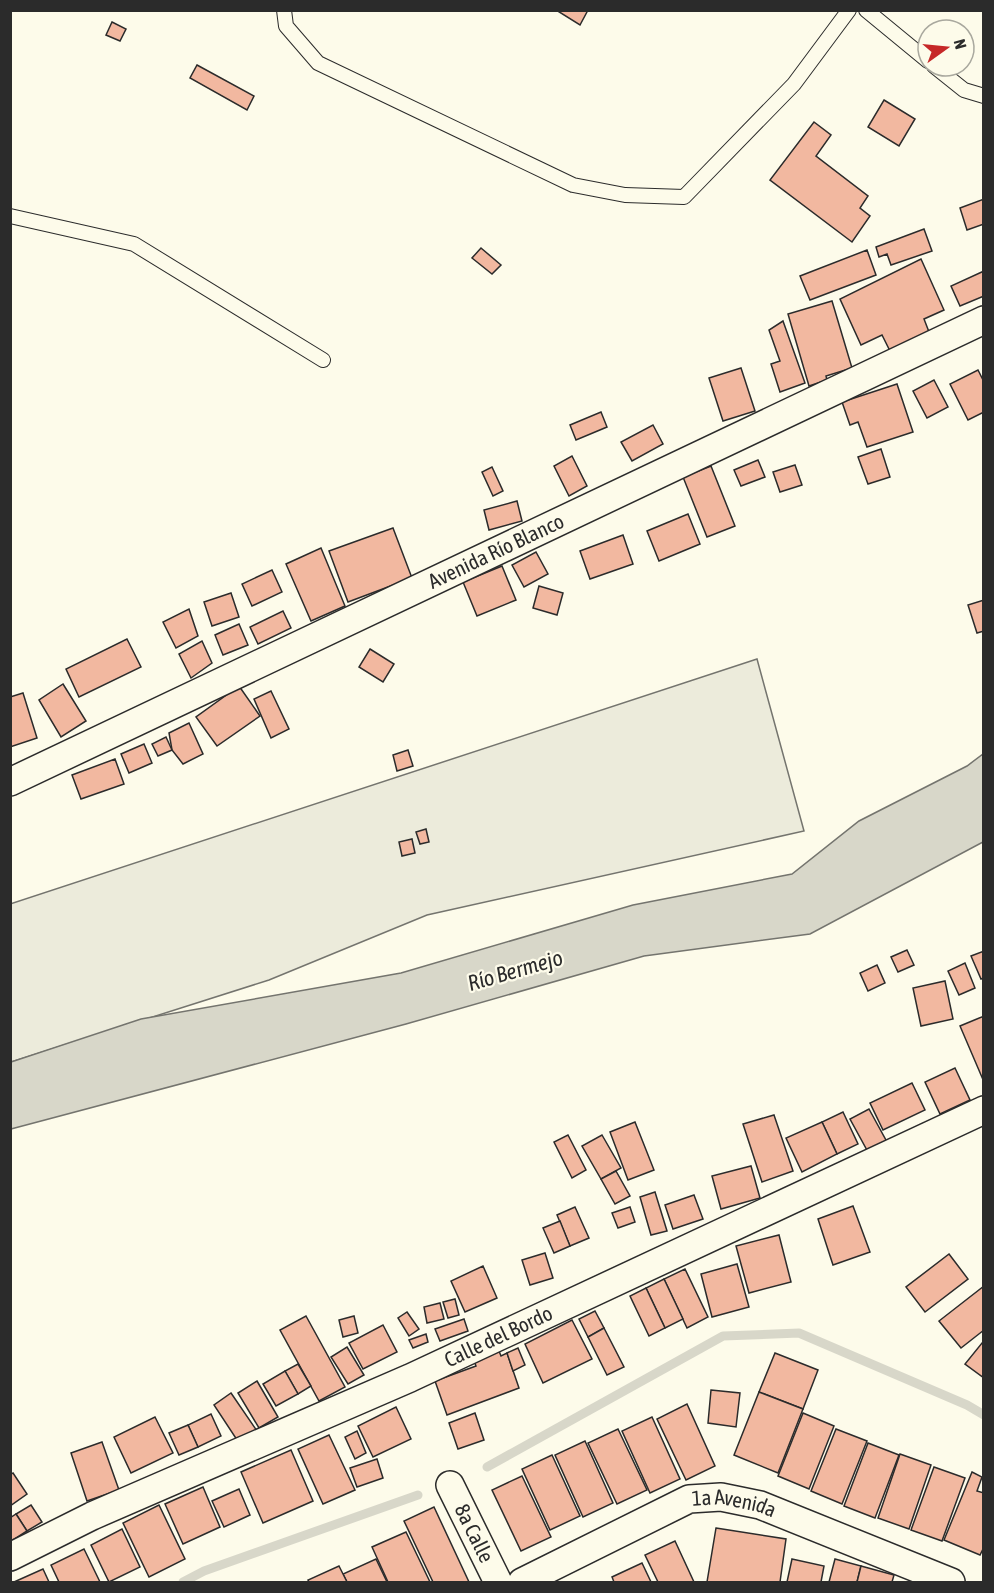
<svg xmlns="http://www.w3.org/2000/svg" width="994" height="1593" viewBox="0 0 994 1593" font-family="'Asap Condensed',sans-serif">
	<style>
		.green { fill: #ecebdb; stroke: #74746e; stroke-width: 1.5 }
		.water { fill: #d8d7c9; stroke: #74746e; stroke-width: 1.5 }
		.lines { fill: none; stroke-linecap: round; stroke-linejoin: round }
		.stream { stroke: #d8d7c9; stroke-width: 9 }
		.building { fill: #f2b8a0; stroke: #2b2b2b; stroke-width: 1.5 }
		.service-casing { stroke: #2b2b2b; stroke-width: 16 }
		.minor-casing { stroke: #2b2b2b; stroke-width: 30 }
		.service { stroke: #fdfbea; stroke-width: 14 }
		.minor { stroke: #fdfbea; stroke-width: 27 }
		.labels { text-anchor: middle; stroke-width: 4.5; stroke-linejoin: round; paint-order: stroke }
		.street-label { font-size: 21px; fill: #2b2b2b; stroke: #fdfbea }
		.water-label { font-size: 22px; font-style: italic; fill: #2b2b2b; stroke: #fdfbea }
	</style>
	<rect width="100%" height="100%" fill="#fdfbea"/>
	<!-- green -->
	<path class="green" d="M757,659l47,172 -377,84 -158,65 -258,82 -1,-158z"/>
	<!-- water -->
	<path class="water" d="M983,754v88l-173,92 -166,22 -238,68 -395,105v-67l130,-43 260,-46 232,-68 159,-31 67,-53 108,-55z"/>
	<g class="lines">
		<!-- stream -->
		<g class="stream">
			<path d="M487,1467l236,-131 76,-3 168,72 17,10"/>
			<path d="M183,1582l21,-11 214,-76"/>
		</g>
	</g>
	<!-- building -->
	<g class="building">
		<path d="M556,10h32l-8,15z"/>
		<path d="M112,22l14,7 -6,12 -14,-6z"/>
		<path d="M197,65l57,31 -7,14 -57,-32z"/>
		<path d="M884,100l31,19 -16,27 -31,-19z"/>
		<path d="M814,122l17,13 -15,21 52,40 -8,12 10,8 -18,26 -82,-62z"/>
		<path d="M984,199v25l-17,6 -7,-22z"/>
		<path d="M924,229l8,22 -41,14 -4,-11 -8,3 -3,-10z"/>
		<path d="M481,248l20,17 -9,9 -20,-16z"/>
		<path d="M867,250l9,25 -66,25 -10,-24z"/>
		<path d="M921,259l23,51 -20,9 5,13 -39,19 -8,-16 -21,10 -21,-46z"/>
		<path d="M984,271v25l-24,10 -9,-20z"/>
		<path d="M832,301l20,67 -26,8 1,4 -18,6 -21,-72z"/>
		<path d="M783,321l22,62 -25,9 -9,-28 9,-3 -11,-31z"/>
		<path d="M741,368l14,43 -32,10 -14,-43z"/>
		<path d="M978,370l6,12v30l-16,8 -18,-36z"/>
		<path d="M934,380l14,27 -21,11 -14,-27z"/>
		<path d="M897,384l16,48 -46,15 -9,-25 -8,3 -8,-23z"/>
		<path d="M601,412l6,15 -31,13 -6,-15z"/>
		<path d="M653,425l10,19 -31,17 -11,-19z"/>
		<path d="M881,449l9,28 -22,7 -10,-27z"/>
		<path d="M572,456l15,30 -18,10 -15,-30z"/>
		<path d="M758,460l7,17 -24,9 -7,-16z"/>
		<path d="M795,465l7,20 -22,7 -7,-20z"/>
		<path d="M711,466l24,60 -28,11 -24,-60z"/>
		<path d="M492,467l11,24 -10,5 -11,-24z"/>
		<path d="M517,501l5,20 -33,9 -5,-20z"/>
		<path d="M688,514l12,30 -41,17 -12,-30z"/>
		<path d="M393,528l19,50 -64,24 -19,-51z"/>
		<path d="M623,535l10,29 -43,15 -10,-28z"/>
		<path d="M321,548l24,58 -34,15 -25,-57z"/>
		<path d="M536,552l12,22 -24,13 -12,-22z"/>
		<path d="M502,566l14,34 -39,16 -14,-34z"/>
		<path d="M272,570l10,22 -30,14 -10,-22z"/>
		<path d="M539,586l24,7 -6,22 -24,-7z"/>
		<path d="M231,593l8,24 -27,9 -8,-24z"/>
		<path d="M984,600v31l-7,2 -9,-28z"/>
		<path d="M189,609l9,27 -22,12 -13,-26z"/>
		<path d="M283,611l8,17 -33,16 -8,-17z"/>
		<path d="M239,624l9,21 -25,10 -8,-20z"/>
		<path d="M127,639l14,28 -62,30 -13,-28z"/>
		<path d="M202,641l10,22 -21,15 -12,-24z"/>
		<path d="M370,649l24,15 -11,18 -24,-15z"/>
		<path d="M63,684l23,37 -25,16 -22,-37z"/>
		<path d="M239,686l21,30 -43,30 -21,-29z"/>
		<path d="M271,691l18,38 -18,9 -17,-39z"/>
		<path d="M23,693l14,45 -27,9v-50z"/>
		<path d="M189,723l14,31 -20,10 -11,-14 -3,-17z"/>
		<path d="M166,737l6,13 -14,6 -6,-12z"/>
		<path d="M144,744l8,19 -23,10 -8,-19z"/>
		<path d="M408,750l5,16 -16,5 -4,-16z"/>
		<path d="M115,759l9,25 -43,15 -9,-24z"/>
		<path d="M426,829l3,13 -9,2 -4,-12z"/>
		<path d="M412,839l3,14 -13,3 -3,-14z"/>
		<path d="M907,950l7,15 -16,7 -7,-15z"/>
		<path d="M984,951v27l-3,1 -10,-23z"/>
		<path d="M965,963l10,25 -16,7 -11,-24z"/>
		<path d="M877,965l8,18 -17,8 -8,-18z"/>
		<path d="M945,981l8,38 -32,7 -8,-38z"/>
		<path d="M984,1016v66l-24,-56z"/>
		<path d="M955,1068l15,32 -30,14 -15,-32z"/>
		<path d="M912,1083l13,27 -42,20 -13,-27z"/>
		<path d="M869,1109l18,33 -19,10 -18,-33z"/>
		<path d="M843,1112l15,32 -21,10 -15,-32z"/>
		<path d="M774,1115l19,56 -31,11 -19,-58z"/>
		<path d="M635,1122l19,48 -26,10 -18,-48z"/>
		<path d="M822,1122l15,32 -35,18 -16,-34z"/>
		<path d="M568,1135l18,35 -14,8 -18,-36z"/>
		<path d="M602,1135l19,33 -20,11 -19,-33z"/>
		<path d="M751,1166l9,32 -39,11 -9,-33z"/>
		<path d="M616,1171l14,25 -15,8 -14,-25z"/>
		<path d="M655,1192l12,39 -16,4 -11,-38z"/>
		<path d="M694,1195l9,24 -30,10 -8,-24z"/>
		<path d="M853,1206l17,46 -37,13 -15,-46z"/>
		<path d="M575,1207l14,31 -19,8 -13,-31z"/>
		<path d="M630,1207l5,15 -17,6 -6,-15z"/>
		<path d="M560,1221l10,25 -16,7 -11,-25z"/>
		<path d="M779,1235l12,47 -42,11 -13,-47z"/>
		<path d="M545,1253l8,25 -23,7 -8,-25z"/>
		<path d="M949,1254l19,25 -43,33 -19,-25z"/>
		<path d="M737,1264l12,43 -37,10 -11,-43z"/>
		<path d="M483,1266l14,32 -32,14 -14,-31z"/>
		<path d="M685,1269l23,48 -21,11 -23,-49z"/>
		<path d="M664,1279l19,40 -18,9 -19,-40z"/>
		<path d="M984,1286v44l-23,18 -22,-27z"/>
		<path d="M646,1288l19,40 -16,8 -19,-40z"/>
		<path d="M455,1299l4,16 -11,3 -5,-16z"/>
		<path d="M440,1303l4,16 -17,4 -3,-16z"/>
		<path d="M595,1311l9,17 -16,9 -9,-18z"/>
		<path d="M407,1312l12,17 -10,7 -11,-18z"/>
		<path d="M306,1316l39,71 -26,14 -39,-71z"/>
		<path d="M354,1316l4,17 -15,4 -4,-17z"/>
		<path d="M464,1319l4,12 -28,10 -5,-12z"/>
		<path d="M572,1320l20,39 -49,24 -18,-39z"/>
		<path d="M383,1325l14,27 -34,17 -14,-26z"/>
		<path d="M604,1328l20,39 -17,8 -19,-38z"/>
		<path d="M426,1334l2,8 -15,6 -4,-8z"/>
		<path d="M982,1343l2,2v33l-19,-14z"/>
		<path d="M497,1346l4,10 6,-3 12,35 -72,27 -12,-34 41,-15 -4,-11z"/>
		<path d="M347,1347l17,28 -16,9 -17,-27z"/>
		<path d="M518,1348l7,17 -12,6 -6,-18z"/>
		<path d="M775,1353l43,17 -15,39 -44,-17z"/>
		<path d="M298,1364l13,22 -13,8 -13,-23z"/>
		<path d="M285,1371l13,23 -22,12 -13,-22z"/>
		<path d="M257,1381l21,36 -19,11 -21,-35z"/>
		<path d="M711,1390l29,3 -4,34 -28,-4z"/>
		<path d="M759,1392l44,17 -25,64 -44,-18z"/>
		<path d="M231,1393l26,38 -18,12 -25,-38z"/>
		<path d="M687,1404l28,62 -29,14 -29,-61z"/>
		<path d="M396,1407l15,32 -38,18 -15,-31z"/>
		<path d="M475,1413l9,27 -26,9 -9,-26z"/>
		<path d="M803,1413l31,13 -25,63 -31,-13z"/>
		<path d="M211,1414l10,22 -23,11 -10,-22z"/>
		<path d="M155,1417l18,36 -42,20 -17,-36z"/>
		<path d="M652,1417l28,62 -30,14 -28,-62z"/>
		<path d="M188,1425l10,22 -19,8 -10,-22z"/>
		<path d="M618,1429l29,61 -30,14 -29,-61z"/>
		<path d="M836,1429l31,12 -25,63 -31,-13z"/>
		<path d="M357,1431l9,22 -11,6 -10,-22z"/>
		<path d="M329,1435l26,55 -32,14 -25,-55z"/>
		<path d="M585,1441l28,62 -30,14 -28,-62z"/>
		<path d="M102,1442l17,48 -32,11 -16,-48z"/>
		<path d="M868,1443l31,12 -24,63 -31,-12z"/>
		<path d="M291,1450l22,51 -50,22 -22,-51z"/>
		<path d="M900,1454l31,11 -22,64 -31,-11z"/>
		<path d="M552,1455l28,61 -30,14 -28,-61z"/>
		<path d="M377,1459l6,19 -26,9 -7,-19z"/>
		<path d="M934,1467l31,11 -23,63 -31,-11z"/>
		<path d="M972,1472l10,5 -5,14 7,2v54l-4,8 -36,-15z"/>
		<path d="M13,1473l14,21 -17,12v-31z"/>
		<path d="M522,1476l29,61 -30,14 -29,-61z"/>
		<path d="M203,1487l17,40 -37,17 -18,-40z"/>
		<path d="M239,1489l11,26 -26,12 -12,-26z"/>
		<path d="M31,1505l11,17 -15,9 -11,-17z"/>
		<path d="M159,1505l26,54 -36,18 -26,-54z"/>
		<path d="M434,1507l35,75h-36l-29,-61z"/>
		<path d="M16,1514l11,17 -17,11v-24z"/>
		<path d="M716,1528l70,11 -6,43h-73z"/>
		<path d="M122,1529l18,38 -31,15 -18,-37z"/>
		<path d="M406,1532l24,50h-42l-16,-35z"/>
		<path d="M675,1541l19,41h-36l-13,-27z"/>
		<path d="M84,1549l16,33h-41l-8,-17z"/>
		<path d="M376,1559l11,23h-40l-4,-8z"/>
		<path d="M792,1559l32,7 -3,16h-34z"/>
		<path d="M835,1559l26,7 -4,16h-28z"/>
		<path d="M642,1563l9,19h-37l-2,-5z"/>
		<path d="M339,1566l8,16h-38l-1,-2z"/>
		<path d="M861,1566l33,9 -2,7h-35z"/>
		<path d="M43,1569l6,13h-35z"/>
	</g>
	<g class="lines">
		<defs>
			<g id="service">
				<path d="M284,10l2,16 32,37 255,122 52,10 59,2 110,-113 55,-74"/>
				<path d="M866,10l62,51"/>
				<path d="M934,66l30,24 20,6"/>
				<path d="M10,216l124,28 189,116"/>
			</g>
			<g id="minor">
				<path id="s1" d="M10,782l974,-462"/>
				<path id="s2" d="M450,1485l48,97"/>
				<path id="s3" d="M10,1557l82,-41 318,-138 574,-268"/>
				<path id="s4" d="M522,1582l167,-83 32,-2 39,8 191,77"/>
			</g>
		</defs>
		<!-- service casing -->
		<use href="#service" class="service-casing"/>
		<!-- minor casing -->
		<use href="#minor" class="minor-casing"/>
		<!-- service -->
		<use href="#service" class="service"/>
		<!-- minor -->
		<use href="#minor" class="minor"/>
	</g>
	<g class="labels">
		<!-- street labels -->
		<g class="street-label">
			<text dy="7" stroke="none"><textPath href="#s1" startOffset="538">Avenida Río Blanco</textPath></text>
			<text dy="7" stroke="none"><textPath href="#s3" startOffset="536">Calle del Bordo</textPath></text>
			<text dy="7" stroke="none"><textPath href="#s4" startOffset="232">1a Avenida</textPath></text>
			<text dy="7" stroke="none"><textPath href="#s2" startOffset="54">8a Calle</textPath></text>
		</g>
		<!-- water labels -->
		<g class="water-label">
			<text transform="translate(515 970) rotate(-16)" y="8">Río Bermejo</text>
		</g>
	</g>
	<!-- border -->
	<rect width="994" height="1593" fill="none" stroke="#2b2b2b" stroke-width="24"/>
	<!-- north arrow -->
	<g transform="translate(946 48) rotate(75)"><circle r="28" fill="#fdfbea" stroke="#a9a89e" stroke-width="1.5"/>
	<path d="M0-4.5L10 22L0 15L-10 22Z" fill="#c62828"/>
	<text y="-9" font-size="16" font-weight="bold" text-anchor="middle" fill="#2b2b2b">N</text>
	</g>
</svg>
